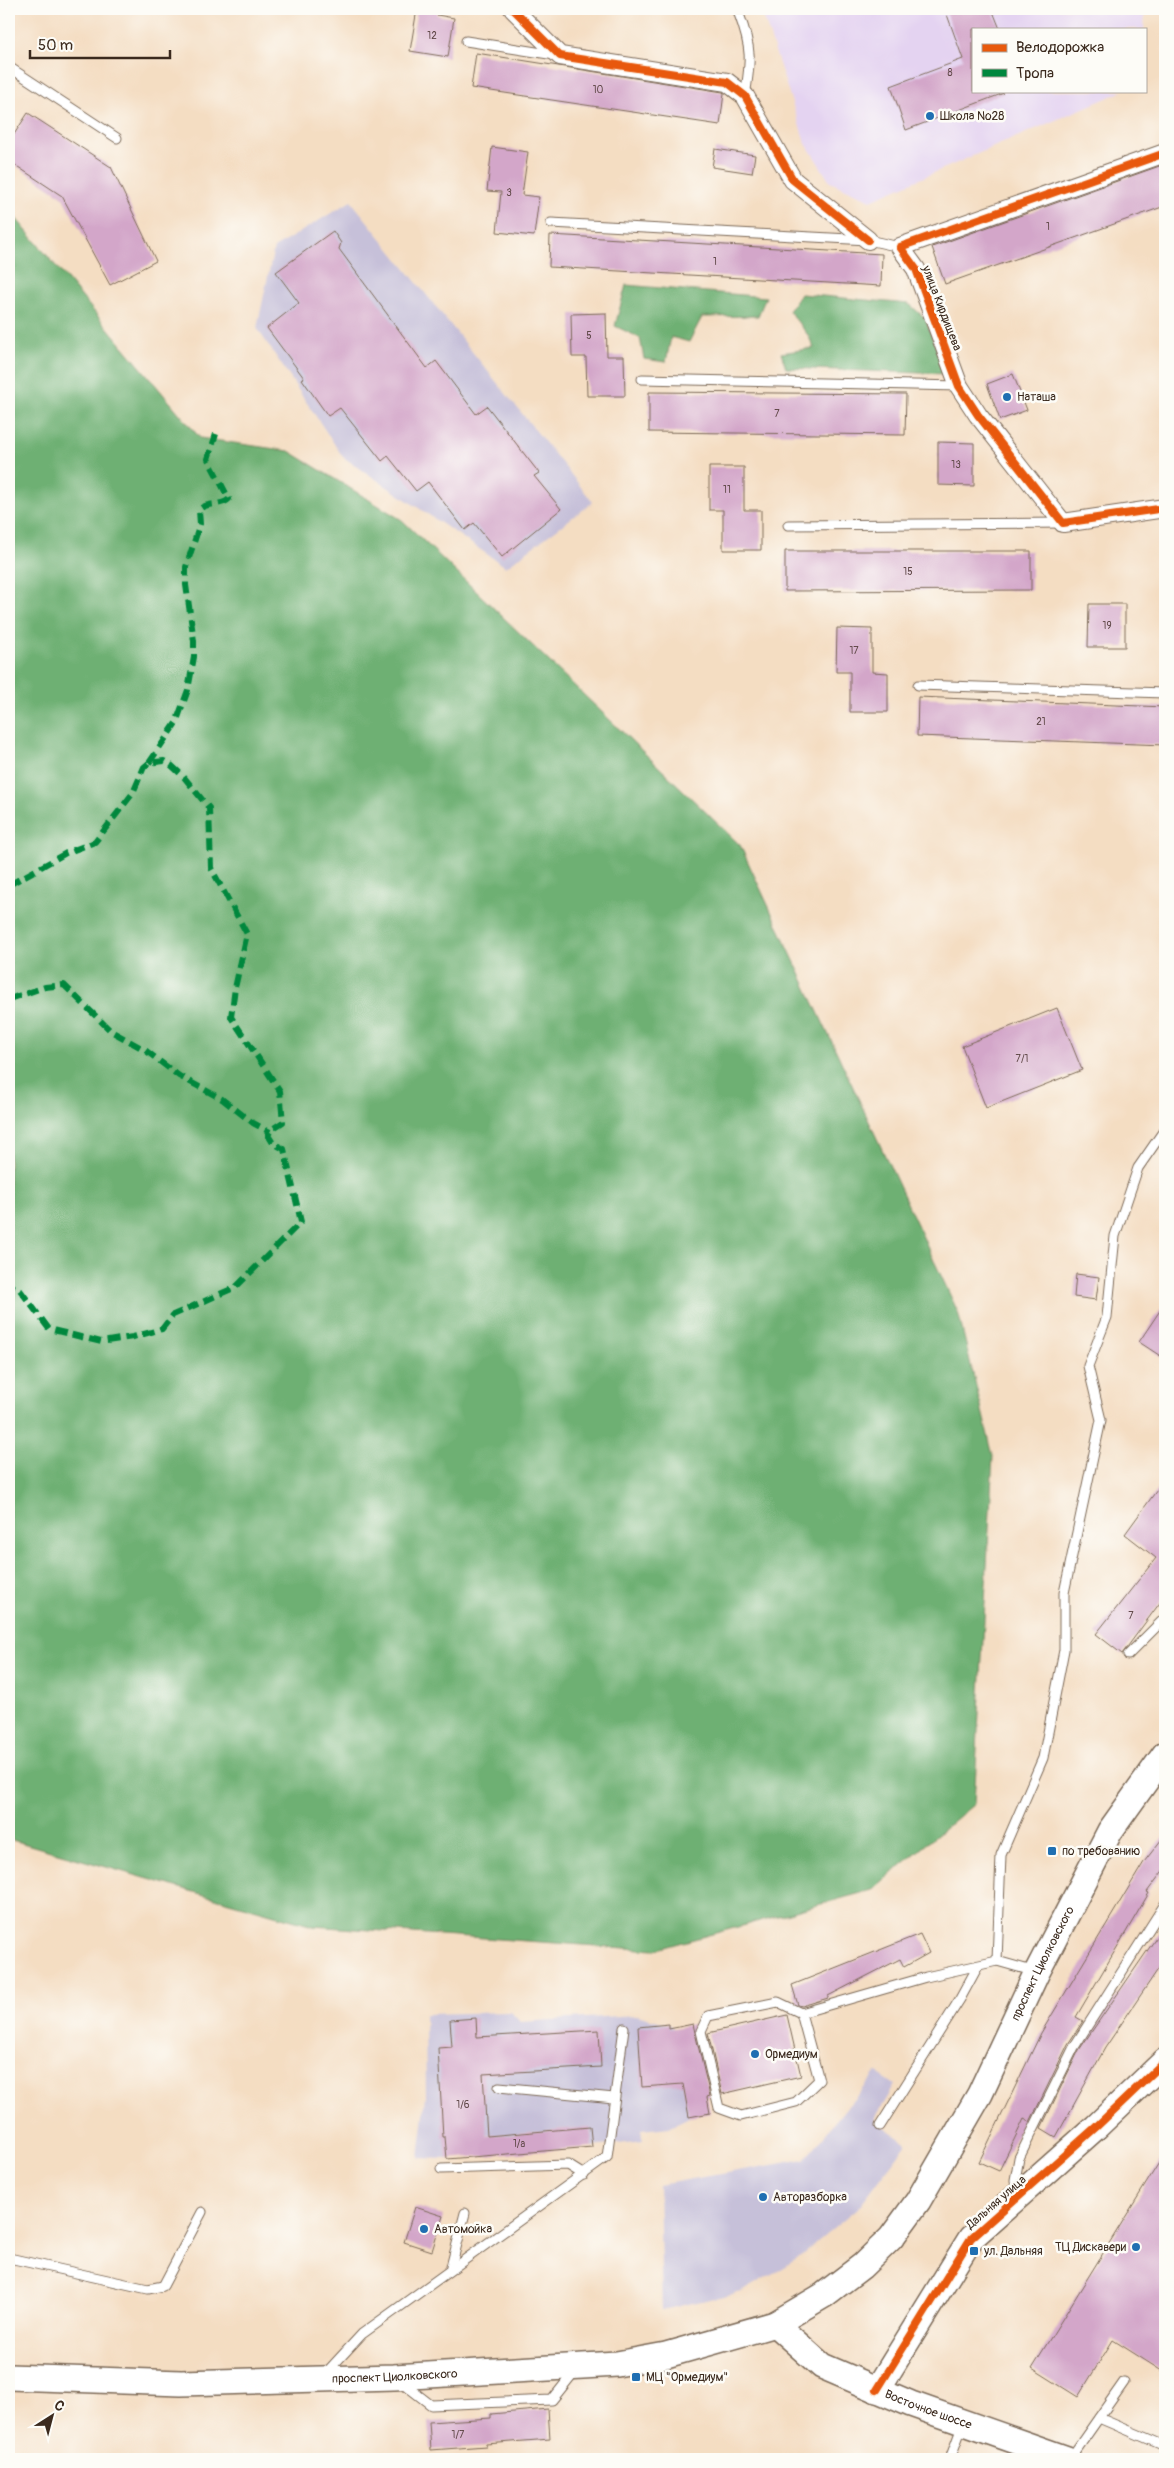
<svg xmlns="http://www.w3.org/2000/svg" width="1174" height="2468" viewBox="0 0 1174 2468" font-family="Pangolin,sans-serif">
	<style>
		.built { fill: #e4d3f1 }
		.industrial { fill: #c6c0d9 }
		.forest { fill: #6eb073; stroke: #546d48 }
		.building { fill: #d3a6c9 }
		.lines { fill: none; stroke-linecap: round; stroke-linejoin: round }
		.lane-casing { stroke: #7c6957; stroke-width: 11 }
		.street-casing { stroke: #7c6957; stroke-width: 20 }
		.secondary-casing { stroke: #7c6957; stroke-width: 28 }
		.lane { stroke: #fff; stroke-width: 9 }
		.street { stroke: #fff; stroke-width: 18 }
		.secondary { stroke: #fff; stroke-width: 25 }
		.quiet { stroke: #00873e; stroke-width: 6; stroke-dasharray: 12 6; stroke-linecap: butt }
		.cycleway-casing { stroke: #fdfcf7; stroke-width: 11 }
		.cycleway { stroke: #e8590c; stroke-width: 8 }
		.poi-dot { fill: #1f6fb2; stroke: #fdfcf7; stroke-width: 2 }
		.labels { text-anchor: middle; stroke-width: 5; stroke-linejoin: round; paint-order: stroke }
		.number-label { font-size: 10px; fill: #614949 }
		.poi-label { font-size: 12px; fill: #3b2a1e; stroke: #fdfcf7; text-anchor: start }
		.street-label { font-size: 12px; fill: #3b2a1e; stroke: #fdfcf7 }
	</style>
	<rect width="100%" height="100%" fill="#fdfcf7"/>
	<filter id="ink" filterUnits="userSpaceOnUse"><feTurbulence type="fractalNoise" baseFrequency=".02" numOctaves="2"/><feDisplacementMap in="SourceGraphic" scale="10" xChannelSelector="R" yChannelSelector="G"/><feConvolveMatrix kernelMatrix="1 2 1 2 8 2 1 2 1" color-interpolation-filters="sRGB"/></filter>
	<filter id="wash" filterUnits="userSpaceOnUse"><feTurbulence type="fractalNoise" baseFrequency=".0096" numOctaves="4" result="noise"/><feDisplacementMap in="SourceGraphic" scale="20" xChannelSelector="R" yChannelSelector="G"/><feGaussianBlur stdDeviation="1.12" result="paint"/><feColorMatrix in="noise" values="0 0 0 0 0 0 0 0 0 0 0 0 0 0 0 0 0 1.4 0 .05"/><feComposite in="paint" operator="in"/></filter>
	<g filter="url(#wash)">
		<rect width="100%" height="100%" fill="#f4ddc2"/>
		<!-- built -->
		<path class="built" d="M761,9h384l-1,20h-171v62h150l-252,109 -41,-18 -25,-40z"/>
		<!-- industrial -->
		<g class="industrial">
			<path d="M351,201l242,301 -87,65 -163,-110 -86,-129 17,-80z"/>
			<path d="M511,2012l9,10 117,-7 32,9 4,4 16,89 -20,10 -27,3 1,11 -51,6 -2,-20 -144,12 1,20 -28,-1 7,-62 -1,-82z"/>
			<path d="M876,2072l19,13 -21,35 33,23 -50,66 -60,50 -56,33 -79,18 -3,-125 146,-26z"/>
		</g>
		<!-- forest -->
		<g class="forest">
			<path d="M9,210l191,228 89,13 113,69 338,325 218,467 35,144 -19,348 -102,86 -218,60 -341,-24 -301,-86 -3,-3z"/>
			<path d="M626,285l140,12 -8,19 -56,1 -13,25 -18,-5 -5,25 -22,-3 -4,-21 -25,-12z"/>
			<path d="M801,294l108,10 16,14 21,56 -160,-6 -5,-15 33,-5 -6,-13 -19,-24z"/>
		</g>
		<g id="blocks">
			<!-- building -->
			<g class="building">
				<path d="M417,9h21l-1,6 17,3 -6,39 -38,-6z"/>
				<path d="M945,9h47l8,20h-27v62l31,2 -98,37 -15,-44 72,-27z"/>
				<path d="M476,53l247,39 1,1 -4,32 -249,-37z"/>
				<path d="M28,113l83,54 45,94 -46,24 -48,-89 -53,-35v-19z"/>
				<path d="M492,147l36,5 -6,43 17,2 -5,39 -37,-4 4,-40 -14,-1z"/>
				<path d="M715,149l40,6 -3,18 -40,-6z"/>
				<path d="M1165,164v42l-220,78 -13,-37z"/>
				<path d="M333,231l8,12 -2,6 88,119 9,-7 40,53 11,-8 52,67 -5,3 27,33 -59,48 -28,-34 -9,7 -37,-48 -12,9 -28,-35 -6,5 -42,-53 -12,8 -26,-37 2,-1 -37,-50 32,-25 -23,-31z"/>
				<path d="M550,235l332,19 -1,32 -332,-19z"/>
				<path d="M606,313l1,43h17l1,40h-38l-1,-39h-14l-1,-43z"/>
				<path d="M1013,374l14,36 -27,10 -13,-36z"/>
				<path d="M649,392l257,2 -1,41 -256,-3z"/>
				<path d="M938,442l36,1v43l-36,-1z"/>
				<path d="M709,467h35v43h17v40h-38v-40h-14z"/>
				<path d="M785,551h246v39l-246,1z"/>
				<path d="M1089,604h36v43h-37z"/>
				<path d="M837,628l35,1v43l16,1v39h-38v-40h-14z"/>
				<path d="M918,697l247,10v38l-248,-9z"/>
				<path d="M1057,1008l25,62 -96,38 -24,-62z"/>
				<path d="M1076,1274l23,3 -3,23 -22,-3z"/>
				<path d="M1165,1303v56l-26,-17z"/>
				<path d="M1165,1479v117l-43,58 -26,-20 60,-76 -31,-24z"/>
				<path d="M1165,1835v33l-18,24 2,1 -73,124 7,4 -15,23 -38,78 -6,-3 -25,52 -20,-9 62,-129 103,-171z"/>
				<path d="M1165,1925v34l-60,89 -49,89 -15,-9 38,-78z"/>
				<path d="M920,1934l9,19 -25,14 -4,-8 -72,37v2l-26,8 -4,-1 -6,-20z"/>
				<path d="M787,2015l14,61 -79,18 -14,-61z"/>
				<path d="M476,2018l1,19 122,-7 2,37 -118,7 4,62 103,-9 2,20 -145,12 -2,-22h-2l-5,-89 14,-1 -2,-27z"/>
				<path d="M669,2024v5l24,-5 17,72 -3,1 3,16 -21,4 -6,-33 -41,3 -4,-60z"/>
				<path d="M1165,2153v220l-52,-33 -35,57 -46,-29z"/>
				<path d="M415,2207l28,9 -11,35 -28,-9z"/>
				<path d="M548,2409l2,30 -64,5v2l-55,4 -2,-28 62,-4v-4z"/>
			</g>
		</g>
	</g>
	<g filter="url(#ink)">
		<use href="#blocks" fill-opacity="0" stroke="#7c6957" stroke-width="1"/>
		<g class="lines">
			<defs>
				<g id="lane">
					<path d="M739,14c13,35 12,46 6,82"/>
					<path d="M466,41l89,14"/>
					<path d="M9,67l108,71"/>
					<path d="M551,223l317,17 32,7"/>
					<path d="M642,379l317,7"/>
					<path d="M788,525l275,-2"/>
					<path d="M918,685l247,8"/>
					<path d="M1128,1655l37,-37"/>
					<path d="M997,1961l4,-106 42,-97 21,-108v-57l37,-173 -13,-54 19,-49 8,-81 23,-68 27,-39"/>
					<path d="M801,2013l18,67 -23,22 -55,14 -22,-8 -18,-77 7,-15 70,-14 23,11 125,-36 71,-16 39,11"/>
					<path d="M499,2087l115,11"/>
					<path d="M880,2126l80,-127 18,-33"/>
					<path d="M441,2169l127,-4 16,10"/>
					<path d="M1017,2194l-2,-14 4,-22 55,-111 91,-143"/>
					<path d="M9,2258l139,31 15,-3 39,-74"/>
					<path d="M451,2267l14,-54"/>
					<path d="M325,2374l37,-40 245,-177 17,-129"/>
					<path d="M400,2381l31,24 121,-5 23,-29"/>
					<path d="M1099,2418l66,28"/>
					<path d="M950,2459l13,-35"/>
					<path d="M1070,2459l54,-77"/>
				</g>
				<g id="street">
					<path d="M513,9l47,47 167,26 18,14 48,84 75,60"/>
					<path d="M1165,153l-265,94 16,22 43,117 19,29 85,108 102,-15"/>
				</g>
				<g id="secondary">
					<path id="s1" d="M775,2324l47,42 89,38 156,55"/>
					<path id="s2" d="M9,2377l172,6 213,-6 223,-13 49,-9 109,-31 49,-29 38,-29 29,-28 27,-37 62,-107 57,-122 73,-141 55,-77"/>
					<path d="M877,2390l94,-152 125,-111 69,-66"/>
				</g>
			</defs>
			<!-- lane casing -->
			<use href="#lane" class="lane-casing"/>
			<!-- street casing -->
			<use href="#street" class="street-casing"/>
			<!-- secondary casing -->
			<use href="#secondary" class="secondary-casing"/>
			<!-- lane -->
			<use href="#lane" class="lane"/>
			<!-- street -->
			<use href="#street" class="street"/>
			<!-- secondary -->
			<use href="#secondary" class="secondary"/>
			<!-- quiet -->
			<g class="quiet">
				<path d="M149,763l27,-40 12,-33 6,-33v-16l-8,-56v-18l14,-43 -1,-14c8,-9 22,-3 30,-11l-21,-40 8,-25"/>
				<path d="M9,885l57,-32 29,-11 38,-49 11,-26 5,-4 15,-2 7,4 12,11 26,32 2,60 36,66 -12,54 -4,29 49,74 3,31 -11,7 -4,6 5,8 11,6 17,73 -65,65 -63,28 -11,14 -29,8 -32,5 -52,-13 -29,-39 -11,-5"/>
				<path d="M9,999l36,-12 19,-2 47,46 34,19 34,26 43,23 31,24 17,9"/>
			</g>
			<defs>
				<g id="cycleway">
					<path d="M513,9l47,47 167,26 18,14 48,84 75,60"/>
					<path d="M1165,153l-265,94 16,22 43,117 19,29 85,108 102,-15"/>
					<path d="M877,2390l94,-152 125,-111 69,-66"/>
				</g>
			</defs>
			<!-- cycleway casing -->
			<use href="#cycleway" class="cycleway-casing"/>
			<!-- cycleway -->
			<use href="#cycleway" class="cycleway"/>
		</g>
	</g>
	<!-- markers -->
	<g class="poi-dot">
		<circle cx="930" cy="116" r="5"/>
		<circle cx="1007" cy="397" r="5"/>
		<rect x="1047" y="1846" width="10" height="10" rx="2.5"/>
		<circle cx="755" cy="2054" r="5"/>
		<circle cx="763" cy="2197" r="5"/>
		<circle cx="424" cy="2229" r="5"/>
		<circle cx="1136" cy="2247" r="5"/>
		<rect x="969" y="2246" width="10" height="10" rx="2.5"/>
		<rect x="631" y="2372" width="10" height="10" rx="2.5"/>
	</g>
	<g class="labels">
		<!-- number labels -->
		<g class="number-label">
			<text x="432" y="39">12</text>
			<text x="950" y="76">8</text>
			<text x="598" y="93">10</text>
			<text x="509" y="196">3</text>
			<text x="1048" y="230">1</text>
			<text x="715" y="265">1</text>
			<text x="589" y="339">5</text>
			<text x="777" y="417">7</text>
			<text x="956" y="468">13</text>
			<text x="727" y="493">11</text>
			<text x="908" y="575">15</text>
			<text x="1107" y="629">19</text>
			<text x="854" y="654">17</text>
			<text x="1041" y="725">21</text>
			<text x="1022" y="1062">7/1</text>
			<text x="1131" y="1619">7</text>
			<text x="463" y="2108">1/6</text>
			<text x="519" y="2147">1/а</text>
			<text x="458" y="2438">1/7</text>
		</g>
		<!-- poi labels -->
		<g class="poi-label">
			<text x="940" y="120">Школа №28</text>
			<text x="1017" y="401">Наташа</text>
			<text x="1062" y="1855">по требованию</text>
			<text x="765" y="2058">Ормедиум</text>
			<text x="773" y="2201">Авторазборка</text>
			<text x="434" y="2233">Автомойка</text>
			<text x="1126" y="2251" text-anchor="end">ТЦ Дискавери</text>
			<text x="984" y="2255">ул. Дальняя</text>
			<text x="646" y="2381">МЦ "Ормедиум"</text>
		</g>
		<!-- street labels -->
		<g class="street-label">
			<text transform="translate(942 308) rotate(69)" y="4">улица Кирдищева</text>
			<text dy="4" stroke="none"><textPath href="#s2" startOffset="1231">проспект Циолковского</textPath></text>
			<text transform="translate(996 2202) rotate(-41)" y="4">Дальняя улица</text>
			<text dy="4" stroke="none"><textPath href="#s2" startOffset="386">проспект Циолковского</textPath></text>
			<text dy="4" stroke="none"><textPath href="#s1" startOffset="178">Восточное шоссе</textPath></text>
		</g>
	</g>
	<!-- margin -->
	<rect width="1174" height="2468" fill="none" stroke="#fdfcf7" stroke-width="30"/>
	<!-- legend -->
	<rect x="972" y="28" width="175" height="65" fill="#fdfcf7" stroke="#afa8a0"/>
	<rect x="982" y="44" width="25" height="8" fill="#e8590c" stroke="#afa8a0"/>
	<text x="1016" y="52" font-size="15" fill="#3b2a1e">Велодорожка</text>
	<rect x="982" y="69" width="25" height="8" fill="#00873e" stroke="#afa8a0"/>
	<text x="1016" y="78" font-size="15" fill="#3b2a1e">Тропа</text>
	<!-- north arrow -->
	<g transform="translate(52 2416) rotate(36)" stroke="#fdfcf7" stroke-width="4" paint-order="stroke">
	<path d="M0-4L9 19L0 12L-9 19Z" fill="#3b2a1e"/>
	<text y="-8" font-size="14" font-weight="bold" text-anchor="middle" fill="#3b2a1e">С</text>
	</g>
	<!-- scale -->
	<path d="M30 50v8h140v-8" fill="none" stroke="#3b2a1e" stroke-width="2.5"/>
	<text x="38" y="50" font-size="15" fill="#3b2a1e" stroke="#fdfcf7" stroke-width="4" paint-order="stroke">50 m</text>
</svg>
